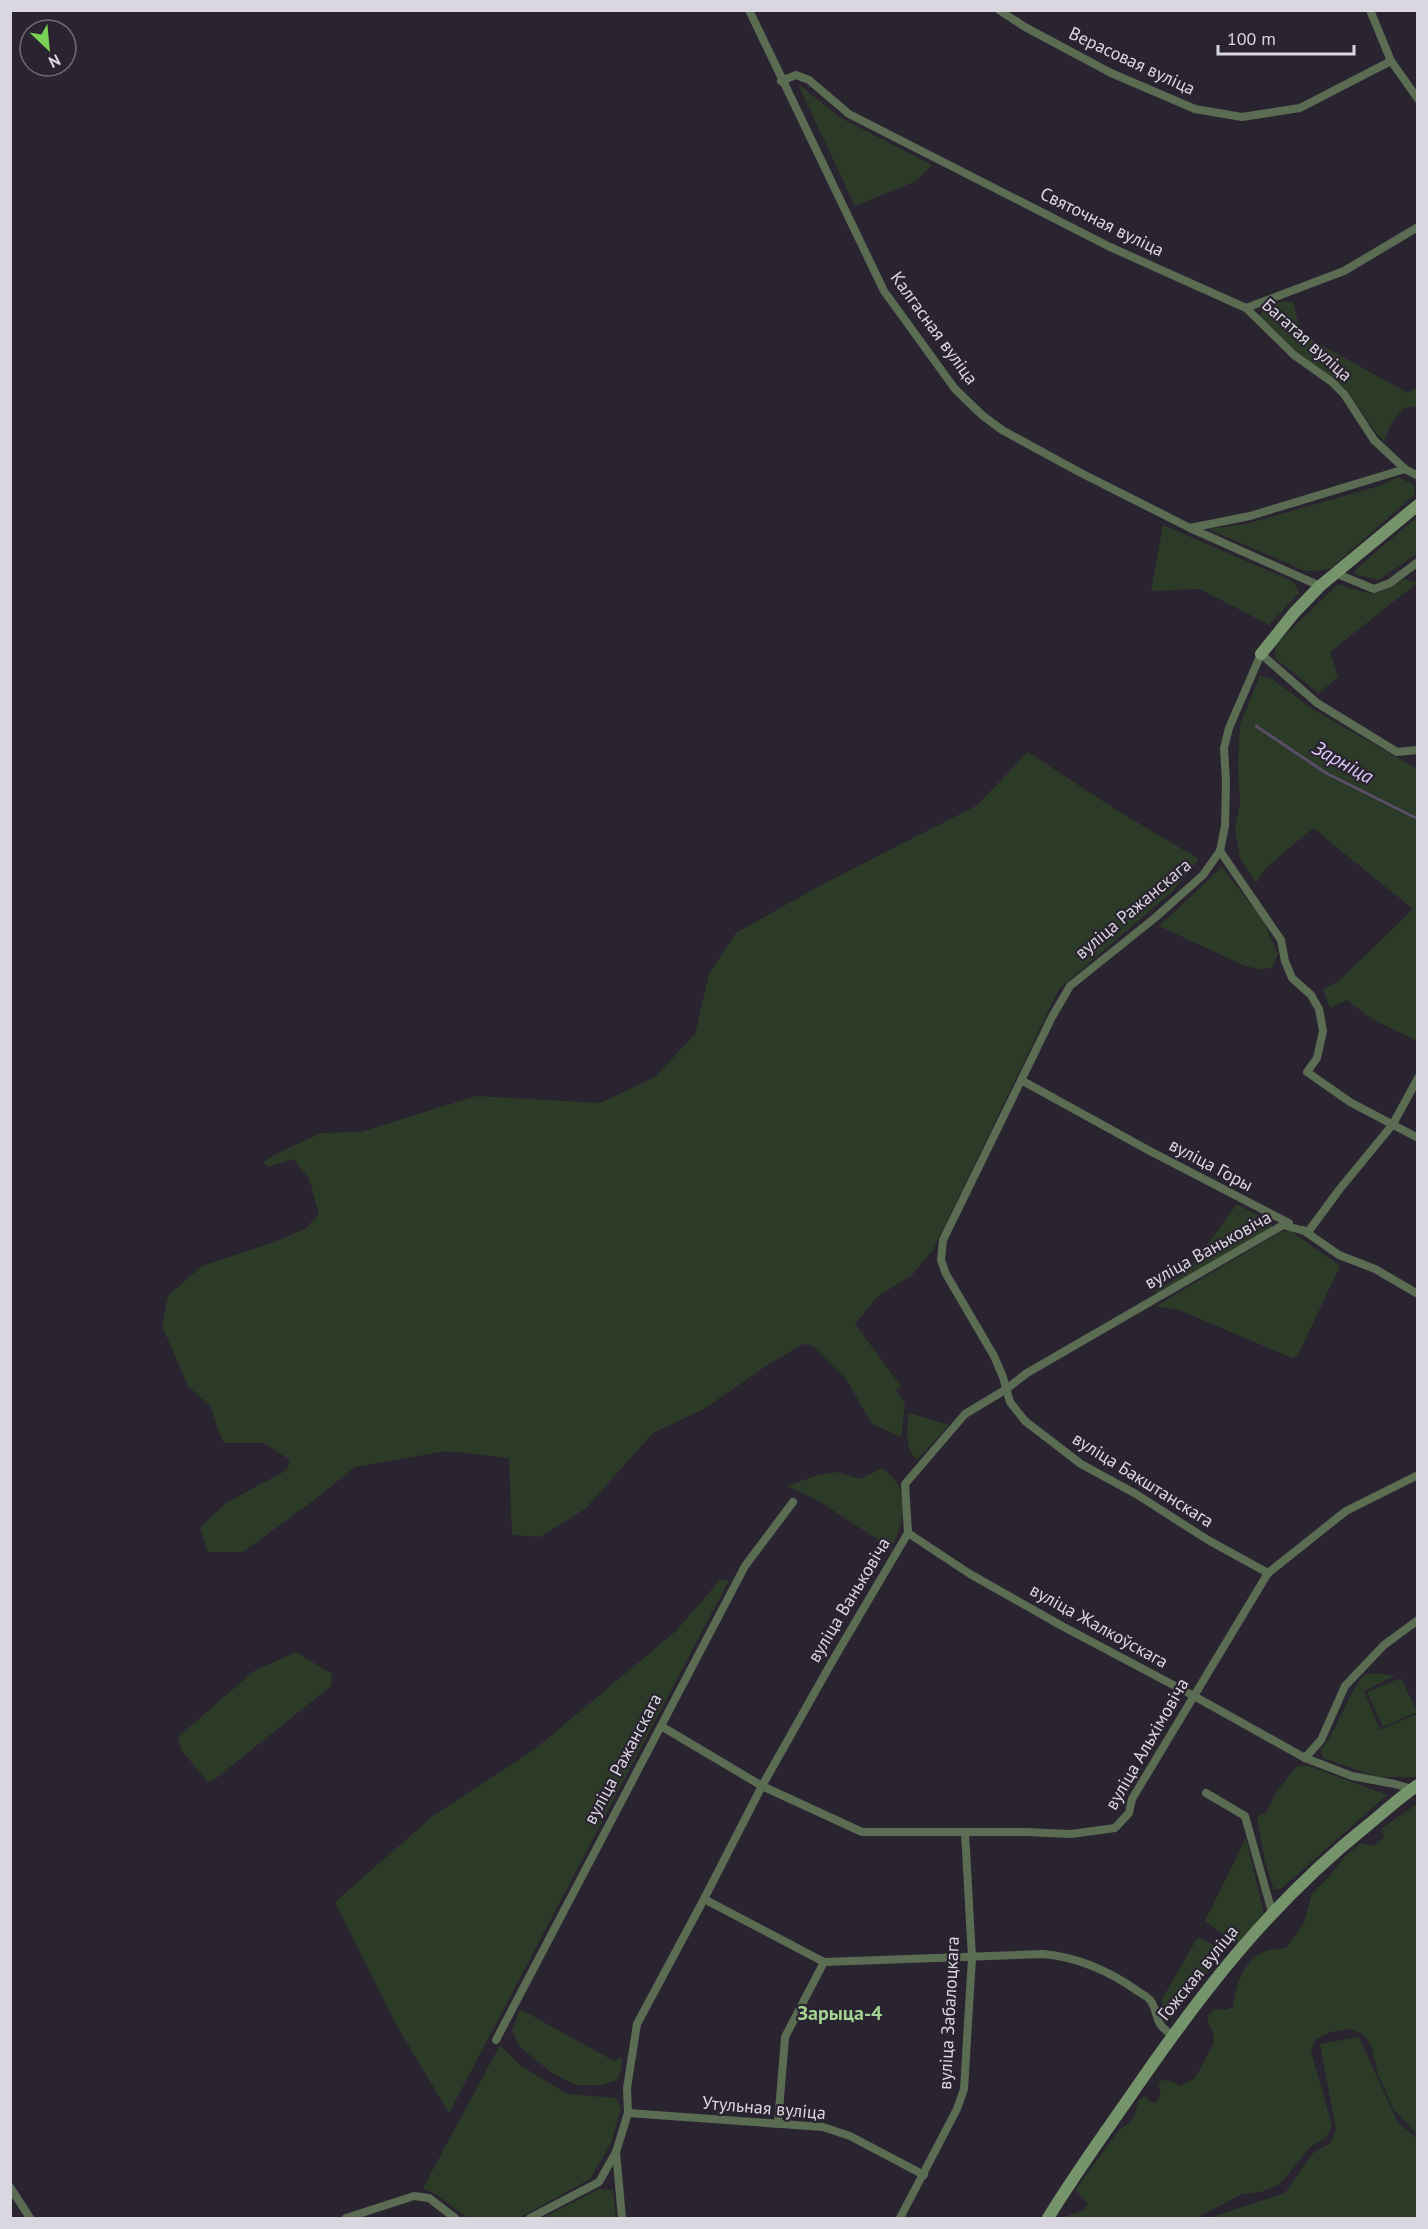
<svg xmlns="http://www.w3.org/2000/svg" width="1428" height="2229" viewBox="0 0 1428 2229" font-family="'PT Sans',sans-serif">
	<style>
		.green { fill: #2c3b27 }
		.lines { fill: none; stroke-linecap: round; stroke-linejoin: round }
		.stream { stroke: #584d65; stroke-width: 3 }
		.street { stroke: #5a6d53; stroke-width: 8 }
		.secondary { stroke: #76946b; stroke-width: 12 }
		.labels { text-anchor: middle; stroke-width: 4.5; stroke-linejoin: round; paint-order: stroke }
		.street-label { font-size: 18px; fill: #dbd7e0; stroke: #292430 }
		.water-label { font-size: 20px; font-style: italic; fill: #dfc9fa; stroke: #292430 }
		.neighbourhood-label { font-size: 20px; font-weight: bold; fill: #a3d292; stroke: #292430 }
	</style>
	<rect width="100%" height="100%" fill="#292430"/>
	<!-- green -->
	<g class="green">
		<path d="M798,84l43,34 91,47 -16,16 -61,25z"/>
		<path d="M1282,302h11l8,32 107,59 9,-6v19l-13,2 -12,14 -8,19 -7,-7 -32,-46 -53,-40 -32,-33 6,-9z"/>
		<path d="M1399,477l16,9 -1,9 -83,73 -16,3h-10l-97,-42 38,-5 130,-37z"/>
		<path d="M1417,517v37l-39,26 -24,-6 2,-5z"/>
		<path d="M1163,525l127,55 6,6 3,7 -30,32 -69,-36 -49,2z"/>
		<path d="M1404,579l13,4 -87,69 8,25 -19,16 -43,-34 -1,-9 1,-6 62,-60c34,11 35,15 66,-5z"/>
		<path d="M1260,676l12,3 39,29 106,61v272l-45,-22 -25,-19 -17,8 -7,-19 16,-8 74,-72 -100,-81 -46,39 -11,16 -16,-25 -5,-30 5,-25 -2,-35 2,-44z"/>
		<path d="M1028,752l90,59 81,48 -26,32 -114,98 -126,261 -21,25 -35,22 -22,27 46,62 -5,5 9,13 -4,33 -29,-13 -26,-45 -33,-33 -10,-2 -37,22 -62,43 -51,24 -68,76 -45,28 -28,-2 -3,-77 -63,-7 -91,16 -37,30 -75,55h-35l-8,-24 26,-25 61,-33 3,-10 -26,-17h-40l-6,-13 -7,-23 -23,-21 -26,-60 6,-30 34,-30 72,-24 31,-13 14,-15 -10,-36 -16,-19 -25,8 -5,-5 15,-9 43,-20 40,-1 115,-36 124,7 55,-26 40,-43 14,-60 27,-41 85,-48 155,-79z"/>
		<path d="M1222,867l41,53 15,34 -6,14 -13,1 -14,-3 -86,-40z"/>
		<path d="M1237,1204l35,19v4l-114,67 -4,-2 32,-19z"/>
		<path d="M1289,1230l51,36 -42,89 -6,3 -113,-48 -23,-4 121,-72z"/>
		<path d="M909,1413l40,12 -32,35c-13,-15 -10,-29 -8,-47z"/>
		<path d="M882,1468c30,22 24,50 9,80l-74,-48 -30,-14 31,-11 19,-3 23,7z"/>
		<path d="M720,1580h9l-280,533 -52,-87 -62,-124 98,-86 102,-67 141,-118z"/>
		<path d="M296,1652l36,22 -1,12 -116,93 -7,3 -26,-31 -4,-14 76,-66z"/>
		<path d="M1376,1673l18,3 -30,15 16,39 37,-16 1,61 -3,2h-37l-55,-19 -2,-8c18,-23 24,-51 43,-75z"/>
		<path d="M1401,1678l16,34 -34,15 -16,-35z"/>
		<path d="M1297,1766h12l78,29 -105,93 -8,2 -9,-28 -8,-46 9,-3 10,-21z"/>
		<path d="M1417,1804v330l-23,-24 -16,-36 -7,-29 -8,-11 -14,-5 -19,3 -15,8 -4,12 21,73 -6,13 -15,8 -31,38 -19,8 -19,2 -46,24h-135l23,-8 4,-7 -13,-13 44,-60c14,-8 17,-14 19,-30l8,-4 3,5 6,2c6,-6 7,-10 3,-18l4,-5 9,1 10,5 14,-8 19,-35 -1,-12 -4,-6 -2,-10 8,-6 10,1 8,-3c3,-22 10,-48 33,-56 6,-2 14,-2 20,-3l18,-25 8,-30 17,-16 15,-20 17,-14 12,3 11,-9 -2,-9z"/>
		<path d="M1246,1838l18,75 -27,31 -32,-23z"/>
		<path d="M1198,1937l20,10 2,8 -51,66 -5,-6 -2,-16z"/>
		<path d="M520,2009l94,52 8,-4 -1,13 -4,10 -15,5h-26l-24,-12 -32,-26 -8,-16z"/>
		<path d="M1359,2037l39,86 19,15v80h-208l76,-25 28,-40 17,-10 6,-13 -16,-86z"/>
		<path d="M500,2045l20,20 47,29 49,4 5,10 -10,35 -21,36 -71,39h-51l-31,-23 -14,-7z"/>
		<path d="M599,2189l14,1 3,28h-73z"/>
	</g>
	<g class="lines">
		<!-- stream -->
		<path class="stream" d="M1256,726l70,47 92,46"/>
		<!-- street -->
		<g class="street">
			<path d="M749,10l135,281 71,98 27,26 20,15 79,43 109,55 130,58"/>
			<path d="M999,10l26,17 86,46 84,36 47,8 58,-9 91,-47"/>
			<path d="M1370,10l21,51 27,38"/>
			<path d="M781,81l15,-6 13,5 40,34 261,133 136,61 98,-37 74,-44"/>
			<path d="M1246,308l48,47 38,27 12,12 30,46 31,29 13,7"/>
			<path d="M1190,528l60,-12 155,-47"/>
			<path d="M1335,573l39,16 16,-6 28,-21"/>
			<path d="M1220,851l61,89 4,21 7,17 19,17 8,14 4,22 -6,27 -10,14 43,30 68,36"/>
			<path d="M1021,1080l127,70 141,73"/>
			<path d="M1303,1230l36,25 36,14 43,25"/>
			<path d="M908,1533l62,41 92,52 132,70 111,62 47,18 43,8 17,5"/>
			<path d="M1268,1573l-60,-33 -72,-46 -55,-30 -56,-43 -15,-19 -7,-25 -9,-21 -48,-82 -5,-14 2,-20 109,-223 18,-31 86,-69 47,-42 17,-24 5,-25 1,-44 -2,-34 5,-20 32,-74 56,49 80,49 21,-2"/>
			<path d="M661,1726l101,60 100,46h164l45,2 44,-6 14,-15 3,-14 136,-226 78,-62 72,-36"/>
			<path d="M1305,1758l16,-18 24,-54 39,-41 34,-25"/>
			<path d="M1206,1793l39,23 27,96"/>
			<path d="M704,1899l120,63 219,-8c34,3 68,18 96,38 3,2 9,5 11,8 10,13 1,21 22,35"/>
			<path d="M496,2040l249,-474 48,-64"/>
			<path d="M628,2113l195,14 27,9 74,39"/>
			<path d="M778,2123l7,-86 39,-75"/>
			<path d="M10,2187l20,31"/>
			<path d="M346,2218l68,-22 15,2 26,20"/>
			<path d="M530,2218l69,-36 17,-30"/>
			<path d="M622,2218l-6,-66 12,-39 -1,-25 10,-64 67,-125 58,-113 71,-126 75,-127 -3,-49 60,-70 40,-24 22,-17 256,-148 25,7 31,-42 54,-66 25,-46"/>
			<path d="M900,2218l57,-109 7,-20 8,-131 -7,-126"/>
		</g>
		<!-- secondary -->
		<g class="secondary">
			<path d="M1261,654l33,-41 26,-27 98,-81"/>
			<path d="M1048,2218c25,-41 53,-80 81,-120 72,-105 139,-193 239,-273 16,-13 32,-28 50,-40"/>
		</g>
	</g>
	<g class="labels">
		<!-- street labels -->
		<g class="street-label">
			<text transform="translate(1132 61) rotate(25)" y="6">Верасовая вуліца</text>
			<text transform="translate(1102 222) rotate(26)" y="6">Святочная вуліца</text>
			<text transform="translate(934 328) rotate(54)" y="6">Калгасная вуліца</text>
			<text transform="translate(1307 340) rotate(42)" y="6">Багатая вуліца</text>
			<text transform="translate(1133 909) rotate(-40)" y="6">вуліца Ражанскага</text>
			<text transform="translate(1211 1165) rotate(28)" y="6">вуліца Горы</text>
			<text transform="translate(1208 1250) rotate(-29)" y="6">вуліца Ваньковіча</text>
			<text transform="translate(1143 1480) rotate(32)" y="6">вуліца Бакштанскага</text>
			<text transform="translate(849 1600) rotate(-59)" y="6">вуліца Ваньковіча</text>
			<text transform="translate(1099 1626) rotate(29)" y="6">вуліца Жалкоўскага</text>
			<text transform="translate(1147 1744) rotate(-60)" y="6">вуліца Альхімовіча</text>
			<text transform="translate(623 1759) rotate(-62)" y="6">вуліца Ражанскага</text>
			<text transform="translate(1198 1973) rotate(-51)" y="6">Гожская вуліца</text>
			<text transform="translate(949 2013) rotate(-87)" y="6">вуліца Забалоцкага</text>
			<text transform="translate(764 2108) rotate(5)" y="6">Утульная вуліца</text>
		</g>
		<!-- water labels -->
		<g class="water-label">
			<text transform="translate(1343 762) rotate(29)" y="7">Зарніца</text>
		</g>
		<!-- neighbourhood labels -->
		<g class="neighbourhood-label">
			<text x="840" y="2020">Зарыца-4</text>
		</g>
	</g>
	<!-- border -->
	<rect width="1428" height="2229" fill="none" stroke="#dbd7e0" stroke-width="24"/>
	<!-- north arrow -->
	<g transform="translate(48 48) rotate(154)"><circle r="28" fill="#292430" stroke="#706c76" stroke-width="1.5"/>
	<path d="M0-4.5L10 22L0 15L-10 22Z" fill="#7ad156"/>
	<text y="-9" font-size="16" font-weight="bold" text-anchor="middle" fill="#dbd7e0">N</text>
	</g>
	<!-- scale -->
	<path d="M1218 45v9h136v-9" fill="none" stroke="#dbd7e0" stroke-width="3"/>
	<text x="1227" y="45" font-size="18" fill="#dbd7e0" stroke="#292430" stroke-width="4.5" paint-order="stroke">100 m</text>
</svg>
